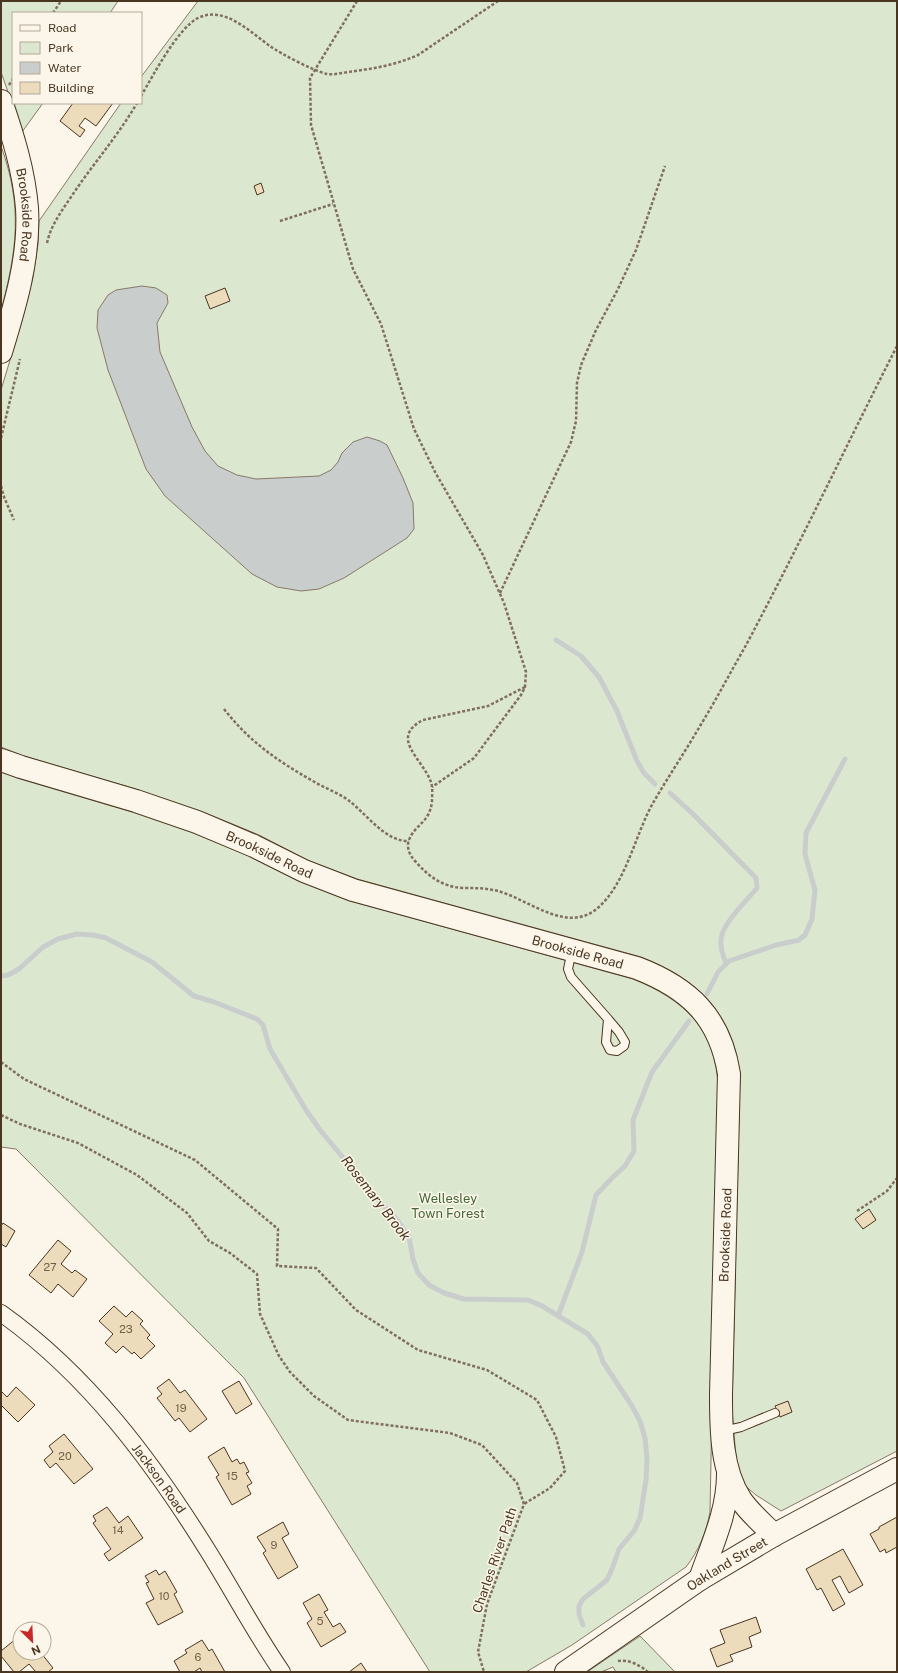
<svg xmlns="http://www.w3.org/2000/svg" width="898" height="1673" viewBox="0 0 898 1673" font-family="'Public Sans',sans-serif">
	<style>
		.green { fill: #dce7d0; stroke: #887966 }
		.water { fill: #c9cecd; stroke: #887966 }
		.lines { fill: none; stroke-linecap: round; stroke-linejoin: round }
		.stream { stroke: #c9cecd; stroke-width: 5 }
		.building { fill: #ecdcbc; stroke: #4a3520 }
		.lane-casing { stroke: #4a3520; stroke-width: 10 }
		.street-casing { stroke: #4a3520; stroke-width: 18 }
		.secondary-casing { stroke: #4a3520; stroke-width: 24 }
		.path { stroke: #7f6f5c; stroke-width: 2.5; stroke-dasharray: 3 2; stroke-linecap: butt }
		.lane { stroke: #fbf6e9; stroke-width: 8 }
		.street { stroke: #fbf6e9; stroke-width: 16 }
		.secondary { stroke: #fbf6e9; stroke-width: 22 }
		.labels { text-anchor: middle; stroke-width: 3; stroke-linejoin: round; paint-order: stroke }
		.number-label { font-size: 11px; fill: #725f47 }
		.street-label { font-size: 13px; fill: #4a3520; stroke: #fbf6e9 }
		.park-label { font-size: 13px; fill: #436837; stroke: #fbf6e9 }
		.water-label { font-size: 14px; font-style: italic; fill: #4a3520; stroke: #fbf6e9 }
	</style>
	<rect width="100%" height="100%" fill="#fbf6e9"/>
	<!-- green -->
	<g class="green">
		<path d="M1,1h117l-8,12h-97v90h30l-21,29 -21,-60z"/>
		<path d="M198,1h699v1450l-116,60 -25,-16 -13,-11 -6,-14 -5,-61 8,-336c-8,-61 -44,-95 -99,-116l-284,-78 -48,-18 -50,-26 -58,-24 -62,-21 -115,-34 -23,-9v-357l22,-73 10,-40 5,-33 1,-23 82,-118h20v-26z"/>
		<path d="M1,146c22,61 16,103 0,165z"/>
		<path d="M1,772l16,6 115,34 61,21 56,23 50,25 51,20 283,78c52,21 84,51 85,110l-8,423c-4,21 -11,38 -24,55l-114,78 -46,27h-96l-186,-294 -228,-229 -15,-2z"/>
		<path d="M640,1636l35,36h-59l-3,-5 -12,5h-14z"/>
	</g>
	<!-- water -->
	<path class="water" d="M142,286l14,2 11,7 1,8 -11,20 3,29 32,75 13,24 13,15 19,9 19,4 63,-3 12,-6 7,-8 4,-9 11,-11 14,-5 13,4 7,4 16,33 10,25 1,26 -7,9 -63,40 -25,11 -18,2 -24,-4 -25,-13 -87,-78 -19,-27 -38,-99 -11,-42 1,-18 10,-15 8,-5z"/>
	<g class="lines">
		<!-- stream -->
		<g class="stream">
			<path d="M556,640l25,16 18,21 18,34 20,50 7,12 11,11"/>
			<path d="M670,793l22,20 64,65 1,10c-10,12 -35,36 -36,51 -1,9 2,17 5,24"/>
			<path d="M1,976l7,-1 11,-6 24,-22 15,-8 19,-5 16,1 13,3 46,24 42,34 20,6 43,17 6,6 7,24 36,61 14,20 60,72 18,19 11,16 4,22 5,14 11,12 15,8 20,6 64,1 14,6 46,28 10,13 5,15 29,44 8,15 5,17 2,21 -1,21 -6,38 -6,13 -15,18 -7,20 -5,11 -24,19 -4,7v8l4,11"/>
			<path d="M707,994l11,-22 11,-11 47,-16 23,-5 6,-5 7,-16 3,-29 -10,-36 1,-21 39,-74"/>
			<path d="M558,1316l24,-64 14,-57 17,-18 12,-11 9,-15 -1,-31 19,-48 37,-51"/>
		</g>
	</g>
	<!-- building -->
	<g class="building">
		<path d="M73,103h40l-17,23 -11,-8 -6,8 6,4 -5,7 -20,-16z"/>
		<path d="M261,183l3,9 -7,3 -3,-9z"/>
		<path d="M225,288l5,13 -20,8 -5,-13z"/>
		<path d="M869,1209l7,11 -13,9 -8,-10z"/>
		<path d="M3,1223l12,8 -9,16 -5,-3v-18z"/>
		<path d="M58,1240l13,11 -10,13 11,9 3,-3 12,9 -14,18 -15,-13 -7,9 -22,-18z"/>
		<path d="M114,1306l12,11 6,-6 11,10 -3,3 10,11 -3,3 8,8 -14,13 -7,-7 -2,2 -9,-8 -7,7 -11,-10 8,-9 -14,-13z"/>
		<path d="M169,1379l11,14 5,-3 22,29 -17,13 -11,-14 -4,3 -18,-23 5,-4 -5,-6z"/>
		<path d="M239,1381l13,23 -16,10 -14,-23z"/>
		<path d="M16,1387l19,18 -17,17 -17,-17v-14l6,6z"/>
		<path d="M788,1401l4,11 -12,5 -5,-11z"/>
		<path d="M64,1434l29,35 -19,15 -18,-21 -6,5 -6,-8 9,-8 -4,-6z"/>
		<path d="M224,1447l8,15 5,-3 3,5 4,-2 5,10 -3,1 6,10 -5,3 4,8 -19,11 -16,-28 3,-2 -11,-18z"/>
		<path d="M107,1507l12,16 9,-7 15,22 -34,23 -5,-7 7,-5 -18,-26 3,-2 -3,-5z"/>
		<path d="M897,1517v30l-11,6 -1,-4 -5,3 -10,-18 9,-5v-2z"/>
		<path d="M283,1522l6,12 -7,4 16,29 -20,12 -15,-26 3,-2 -9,-14z"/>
		<path d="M843,1549l20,36 -14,8 -9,-17 -8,4 13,24 -12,7 -12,-23 -4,2 -11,-21z"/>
		<path d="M156,1570l3,5 6,-4 12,21 -3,2 9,18 -25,13 -12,-22 8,-4 -8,-16 3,-1 -4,-6z"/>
		<path d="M319,1594l9,16 -4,2 9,15 7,-4 6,9 -25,15 -14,-24 5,-4 -9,-16z"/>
		<path d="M756,1617l5,15 -12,5 3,10 -22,8 3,6 -16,6 -7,-18 15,-6 -5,-13z"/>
		<path d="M17,1638l3,5v10h21l12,15 -5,4h-12l-7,-8 -10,8h-5l-13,-16v-5z"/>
		<path d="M202,1640l7,11 3,-2 13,23h-23l-2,-4 -6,4h-14l-6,-11 13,-8 -2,-3z"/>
		<path d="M361,1663l6,9h-18z"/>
	</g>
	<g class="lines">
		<defs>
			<g id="lane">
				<path d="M572,950l-4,19 3,8 37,42 -2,23 4,8 7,1 7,-5 1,-4 -6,-10 -11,-13"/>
				<path d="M723,1431l18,-4 34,-14"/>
			</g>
			<g id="street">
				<path id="s1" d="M1,1313c87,62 151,148 207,238 25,40 47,82 74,121"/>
			</g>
			<g id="secondary">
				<path id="s2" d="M1,101c12,35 23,70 26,107 3,49 -12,98 -26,144"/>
				<path id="s3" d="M1,760l20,7 115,34 61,21 57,24 50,25 49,19 284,78c52,20 83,49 92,106l-8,321c0,34 0,75 20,105 9,13 22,24 33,35"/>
				<path d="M700,1579c12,-34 28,-68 28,-105"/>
				<path id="s4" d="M566,1672l134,-93 74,-44 123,-66"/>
			</g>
		</defs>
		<!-- lane casing -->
		<use href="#lane" class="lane-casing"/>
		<!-- street casing -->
		<use href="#street" class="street-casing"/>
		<!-- secondary casing -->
		<use href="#secondary" class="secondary-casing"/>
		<!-- path -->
		<g class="path">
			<path d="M357,1l-47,77 1,47 42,144 28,55 33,105 21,43 48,83 21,48 22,69 -1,15 -4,8 -47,63 -42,29"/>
			<path d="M53,13l8,-12"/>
			<path d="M9,85l4,-6"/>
			<path d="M141,96c12,-20 36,-67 57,-78 26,-13 52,14 72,28 11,8 44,25 57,28 7,1 14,-1 21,-2 24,-3 48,-7 70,-17l80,-54"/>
			<path d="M280,221l53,-17"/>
			<path d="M47,243c4,-18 14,-31 24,-46 21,-32 47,-61 66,-94"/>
			<path d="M1,438l19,-79"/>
			<path d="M1,486l3,11 10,23"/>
			<path d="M500,593l71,-151 5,-21 1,-38 4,-18 15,-35 22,-41 18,-39 29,-84"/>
			<path d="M525,687l-37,19 -65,14c-34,18 -1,38 8,62 2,6 1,13 1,19 -2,22 -17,23 -23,39 -3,8 1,16 7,22 13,15 27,25 47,26 12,0 23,0 35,3 32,9 71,45 102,15 27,-26 35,-71 53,-103 15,-26 32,-51 47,-77 16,-26 30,-53 45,-79 53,-99 101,-201 152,-301"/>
			<path d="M224,709c26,33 52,51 89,72 11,7 24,11 35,19 18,13 37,42 61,41"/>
			<path d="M1,1062l23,17 171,81 83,69 -1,37 39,2 40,42 62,40 69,20 50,30 19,37 9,34 -15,17 -26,16"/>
			<path d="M1,1115l19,9 58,19 59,32 50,38 22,28 21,12 27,21 3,40 19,42 11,16 24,24 34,24 102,13 32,12 35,38 7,21 -37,100 -9,48 6,20"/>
			<path d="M857,1211l30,-20 10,-13"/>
			<path d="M618,1661c10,-2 22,4 30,11"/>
		</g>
		<!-- lane -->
		<use href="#lane" class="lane"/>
		<!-- street -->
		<use href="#street" class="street"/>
		<!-- secondary -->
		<use href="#secondary" class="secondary"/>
	</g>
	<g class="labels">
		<!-- number labels -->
		<g class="number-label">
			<text x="50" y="1271">27</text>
			<text x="126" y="1333">23</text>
			<text x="181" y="1412">19</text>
			<text x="65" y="1460">20</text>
			<text x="232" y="1480">15</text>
			<text x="118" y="1534">14</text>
			<text x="274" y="1549">9</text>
			<text x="164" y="1600">10</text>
			<text x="320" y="1625">5</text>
			<text x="198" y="1661">6</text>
		</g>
		<!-- street labels -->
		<g class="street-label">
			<text dy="5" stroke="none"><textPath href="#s2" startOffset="117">Brookside Road</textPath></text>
			<text dy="5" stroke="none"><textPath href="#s3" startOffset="285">Brookside Road</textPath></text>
			<text dy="5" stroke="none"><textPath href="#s3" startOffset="609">Brookside Road</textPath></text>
			<text transform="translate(725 1235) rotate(-88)" y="5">Brookside Road</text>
			<text dy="5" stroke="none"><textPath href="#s1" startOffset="230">Jackson Road</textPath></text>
			<text transform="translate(494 1560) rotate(-71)" y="5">Charles River Path</text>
			<text dy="5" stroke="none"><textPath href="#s4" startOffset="194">Oakland Street</textPath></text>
		</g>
		<!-- park labels -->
		<g class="park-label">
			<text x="448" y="1203">Wellesley<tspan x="448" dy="15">Town Forest</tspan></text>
		</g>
		<!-- water labels -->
		<g class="water-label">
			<text transform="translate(376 1198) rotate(52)" y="5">Rosemary Brook</text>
		</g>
	</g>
	<!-- border -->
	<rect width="898" height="1673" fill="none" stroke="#4a3520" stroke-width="4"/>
	<!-- legend -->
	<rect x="12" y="12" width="130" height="92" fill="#fbf6e9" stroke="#b4a999"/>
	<rect x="20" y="25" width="20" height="6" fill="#fbf6e9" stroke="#b4a999"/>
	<text x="48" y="32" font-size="12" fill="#4a3520">Road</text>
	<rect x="20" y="42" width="20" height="12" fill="#dce7d0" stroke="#b4a999"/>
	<text x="48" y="52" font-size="12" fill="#4a3520">Park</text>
	<rect x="20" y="62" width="20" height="12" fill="#c9cecd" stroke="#b4a999"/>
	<text x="48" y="72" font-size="12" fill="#4a3520">Water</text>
	<rect x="20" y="82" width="20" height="12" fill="#ecdcbc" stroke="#b4a999"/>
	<text x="48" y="92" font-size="12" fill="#4a3520">Building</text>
	<!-- north arrow -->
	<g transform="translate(32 1641) rotate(156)"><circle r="19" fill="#fbf6e9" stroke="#b4a999"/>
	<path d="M0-3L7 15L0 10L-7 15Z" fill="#c62828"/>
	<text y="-6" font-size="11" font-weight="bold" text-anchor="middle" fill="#4a3520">N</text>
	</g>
</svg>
